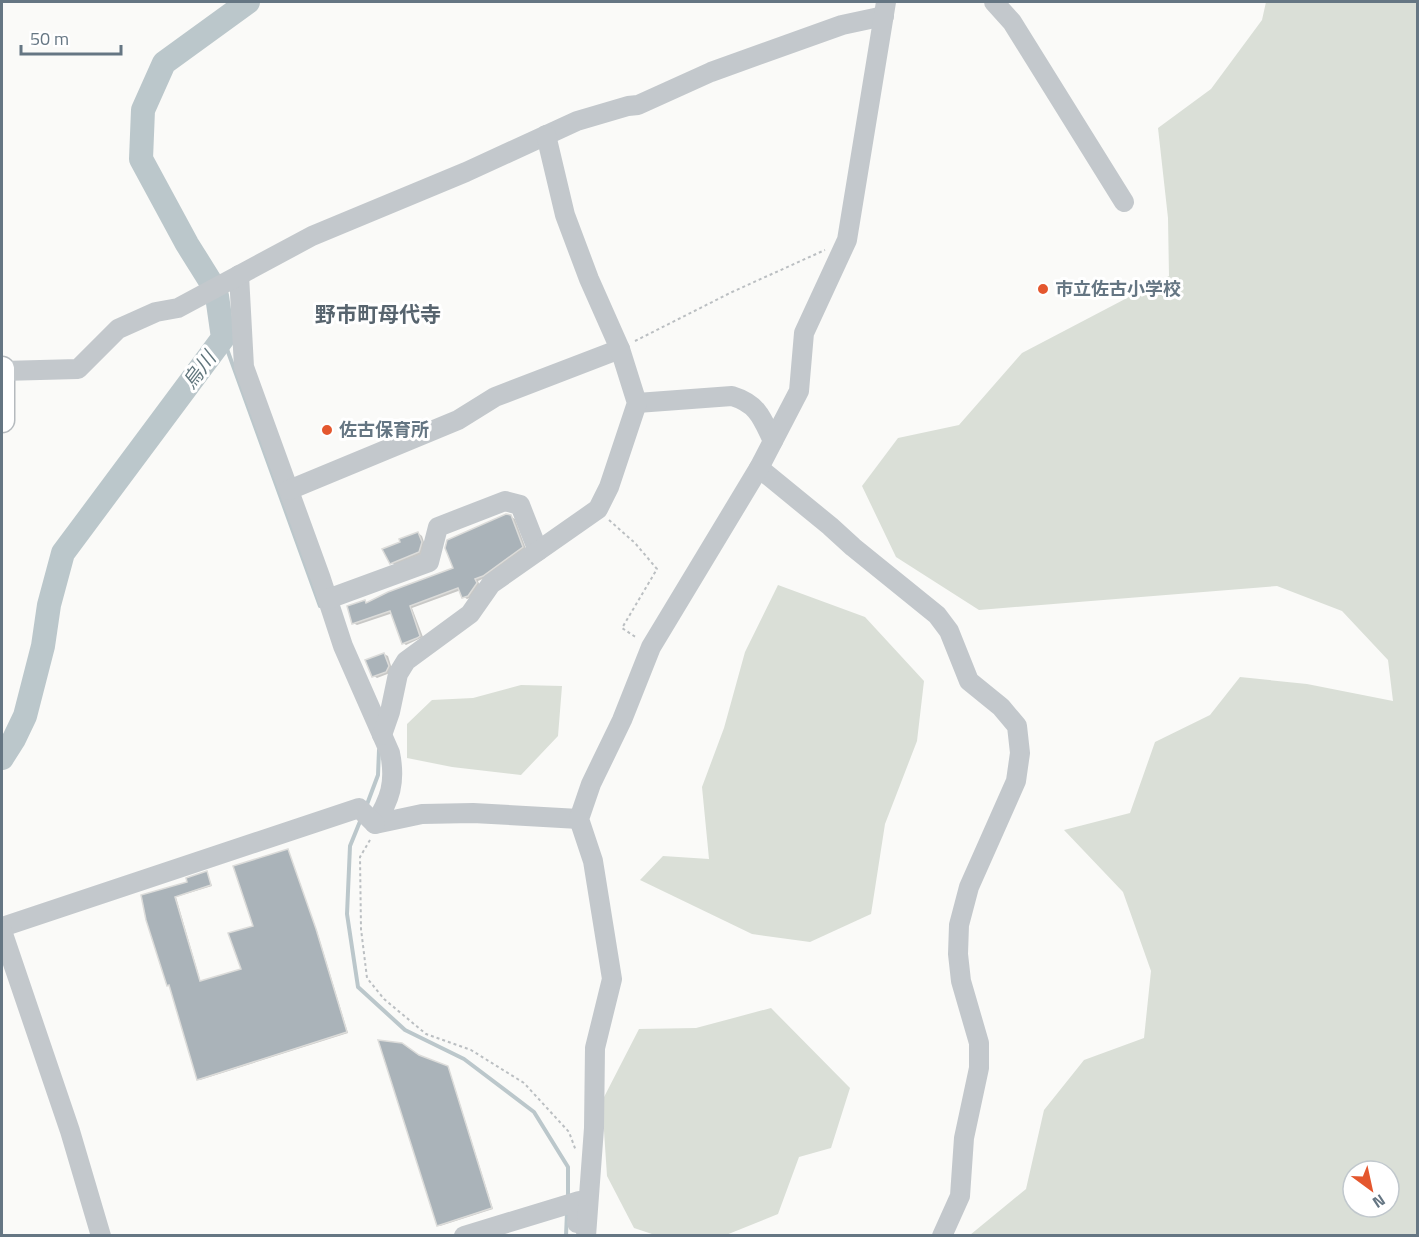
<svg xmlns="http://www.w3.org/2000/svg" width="1419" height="1237" viewBox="0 0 1419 1237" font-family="'Titillium Web','Noto Sans JP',sans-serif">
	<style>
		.green { fill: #dadfd7; fill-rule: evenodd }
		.shadow { fill: #0003 }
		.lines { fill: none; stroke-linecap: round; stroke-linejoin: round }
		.stream { stroke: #bbc7cb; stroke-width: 4 }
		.river { stroke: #bbc7cb; stroke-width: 24 }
		.building { fill: #aab3b9; stroke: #dcdcda; stroke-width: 1.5 }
		.major-casing { stroke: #b5babe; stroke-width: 27 }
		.path { stroke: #bbbfc2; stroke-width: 2; stroke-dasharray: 3 3; stroke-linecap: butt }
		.minor { stroke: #c3c8cc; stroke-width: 20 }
		.major { stroke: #fff; stroke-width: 24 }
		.poi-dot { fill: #e4572e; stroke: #fff; stroke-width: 2 }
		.labels { text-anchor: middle; stroke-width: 6; stroke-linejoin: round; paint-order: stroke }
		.poi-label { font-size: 18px; font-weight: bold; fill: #657683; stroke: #fff; text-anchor: start }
		.water-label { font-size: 20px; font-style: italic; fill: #60757c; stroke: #fff }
		.quarter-label { font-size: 21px; font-weight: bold; fill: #57646e; stroke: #fff }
	</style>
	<rect width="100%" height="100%" fill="#fafaf8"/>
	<!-- green -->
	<g class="green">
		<path d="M1266,2h151v1233h-447l56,-46 18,-79 40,-50 60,-22 7,-67 -28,-79 -59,-62 66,-17 25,-71 55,-27 30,-38 67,7 86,17 -5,-41 -46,-49 -65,-25 -298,24 -83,-53 -34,-71 36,-48 61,-13 63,-72 147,-77 -1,-58 -10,-90 53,-39 51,-69zM1353,1171h36v36h-36z"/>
		<path d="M778,585l87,32 59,64 -7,60 -32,83 -14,90 -61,28 -58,-8 -112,-54 23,-24 46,3 -7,-72 22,-59 21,-76z"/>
		<path d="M521,685l41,1 -4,50 -37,39 -69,-8 -45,-9v-34l25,-24 41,-2z"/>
		<path d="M771,1008l79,80 -19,60 -32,9 -21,57 -52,21h-71l-21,-7 -27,-52 -5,-75 37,-72 57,-1z"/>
	</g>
	<!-- shadow -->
	<g class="shadow">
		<path d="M510,516l5,3 11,30 -39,28 -9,4 2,5 -8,11 -5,2 -3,-2 -3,-7 -49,18 11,29 -17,8 -3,-2 -10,-30 -36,12 -4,-2 12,-21 3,1 87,-34z"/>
		<path d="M418,533l4,3 3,9 -2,9 -28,11 -4,-3z"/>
		<path d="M384,654l4,2 4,13 -2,4 -13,5 -3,-2z"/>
		<path d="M288,851l29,80 31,102 -148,47 -52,-160 41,-37 18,-10 5,13 -36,11 25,86 41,-13 13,-43z"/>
		<path d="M419,1057l30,12 44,140 -53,17z"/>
	</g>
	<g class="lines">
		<!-- stream -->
		<g class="stream">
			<path d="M223,338l97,268"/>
			<path d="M366,807l12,-32 1,-25"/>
			<path d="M361,819l-11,27 -3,68 11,73 47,43 59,29 70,53 34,55v32"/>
			<path d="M566,1236l1,-24"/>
		</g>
		<!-- river -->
		<path class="river" d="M2,758l12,-19 11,-23 18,-70 6,-41 14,-52 160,-215 -6,-42 -5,-12 -25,-40 -46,-85 2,-49 21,-47 84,-61"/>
	</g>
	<!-- building -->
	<g class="building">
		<path d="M506,514l5,1 12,32 -40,29 -8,3 2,4 -9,13 -6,2 -4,-10 -48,18 10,30 -3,2 -15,6 -12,-33 -38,13 -5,-18 18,-6 1,3 22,-11 65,-24 -8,-20 2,-8z"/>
		<path d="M418,532l4,10 -3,10 -29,12 -8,-15 18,-7 -1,-3z"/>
		<path d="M384,653l5,13 -3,6 -14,5 -7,-17z"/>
		<path d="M288,849l28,80 31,103 -150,48 -28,-95 -2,1 -21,-66 -5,-25 46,-13 -1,-4 21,-7 4,14 -36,12 25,84 41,-12 -13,-36 25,-7 -20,-60z"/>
		<path d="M378,1040l24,3 17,12 29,11 44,142 -55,18z"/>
	</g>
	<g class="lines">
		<defs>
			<path id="major" d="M2,369v51"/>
		</defs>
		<!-- major casing -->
		<use href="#major" class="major-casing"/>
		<!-- path -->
		<g class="path">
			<path d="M635,341l97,-49 93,-42"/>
			<path d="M609,520l26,23 22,26 -35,59 15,10"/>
			<path d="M370,840l-10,17 1,72 6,49 17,21 42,35 45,16 53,33 45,49 7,19"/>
		</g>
		<!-- minor -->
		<g class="minor">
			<path d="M994,2l18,20 112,180"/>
			<path d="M239,275l5,92 77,212 22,67 47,107c6,30 0,46 -15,71l47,-10 51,-1 106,6"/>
			<path d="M2,371l76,-2 40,-40 38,-17 22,-4 134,-72 154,-64 111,-51 51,-15 10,-1 73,-33 131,-47 42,-9"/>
			<path d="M637,403l95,-7c26,8 30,22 41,45"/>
			<path d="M759,468l71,58 23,21 84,68 12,16 20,50 32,26 16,19 3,27 -4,28 -47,106 -10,38 -1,29 3,27 18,62v25l-15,70 -4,58 -18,40"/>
			<path d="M289,490l169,-70 37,-23 125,-48"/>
			<path d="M328,599l101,-37 9,-35 67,-26 15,4 18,46"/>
			<path d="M382,735l8,-23 8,-38 8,-13 64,-47 21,-30 107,-75 11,-22 28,-84 -17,-54 -31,-70 -24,-64 -19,-80"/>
			<path d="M2,927l357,-119 16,16"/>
			<path d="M2,931l68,200 31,105"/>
			<path d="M464,1236l115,-35 -2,22"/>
			<path d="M586,1236l8,-108 1,-80 17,-69 -19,-118 -14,-42 12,-35 31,-64 29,-73 108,-179 40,-77 5,-58 43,-93 39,-238"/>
		</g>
		<!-- major -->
		<use href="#major" class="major"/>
	</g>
	<!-- markers -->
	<g class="poi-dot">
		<circle cx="1043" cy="289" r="6"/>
		<circle cx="327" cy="430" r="6"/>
	</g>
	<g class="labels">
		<!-- poi labels -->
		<g class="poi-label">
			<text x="1055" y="295">市立佐古小学校</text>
			<text x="339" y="436">佐古保育所</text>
		</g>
		<!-- water labels -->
		<g class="water-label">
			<text transform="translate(199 370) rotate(-53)" y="7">烏川</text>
		</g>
		<!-- quarter labels -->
		<g class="quarter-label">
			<text x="378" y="322">野市町母代寺</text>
		</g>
	</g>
	<!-- border -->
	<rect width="1419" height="1237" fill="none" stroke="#657683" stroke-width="6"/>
	<!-- north arrow -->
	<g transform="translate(1371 1189) rotate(147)"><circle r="28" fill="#ffffff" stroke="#c1c8cd" stroke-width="1.5"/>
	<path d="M0-4.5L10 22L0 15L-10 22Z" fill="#e4572e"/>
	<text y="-9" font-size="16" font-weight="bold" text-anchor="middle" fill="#657683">N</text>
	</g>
	<!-- scale -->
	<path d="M21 45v9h100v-9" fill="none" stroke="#657683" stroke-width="3"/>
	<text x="30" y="45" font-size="18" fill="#657683" stroke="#ffffff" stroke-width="4.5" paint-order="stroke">50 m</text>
</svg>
